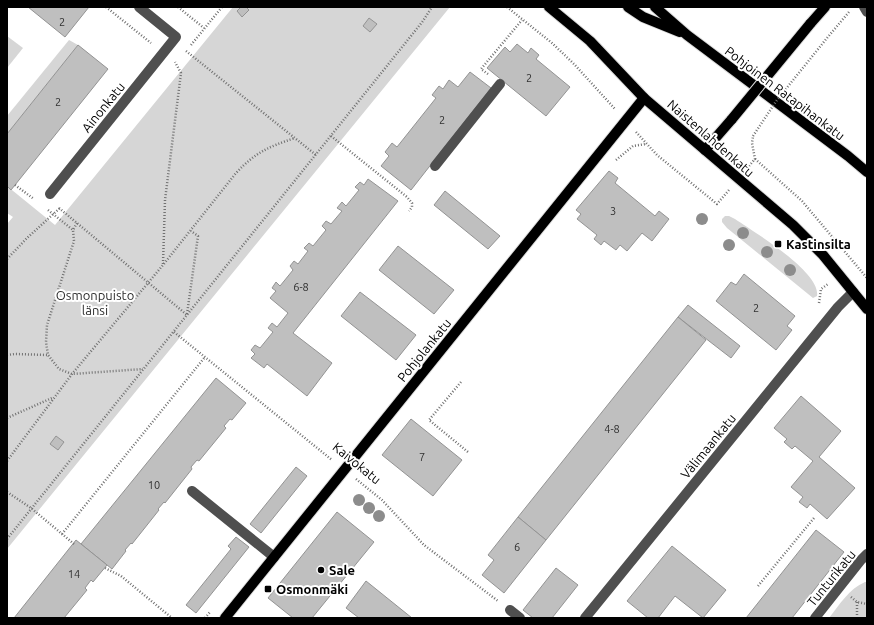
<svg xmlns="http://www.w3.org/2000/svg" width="874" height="625" viewBox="0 0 874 625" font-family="Ubuntu,sans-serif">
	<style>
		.green { fill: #d6d6d6 }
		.building { fill: #bfbfbf; stroke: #939393 }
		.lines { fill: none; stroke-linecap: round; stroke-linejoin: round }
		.major-casing { stroke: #dbdbdb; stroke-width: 12 }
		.path { stroke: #717171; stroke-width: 2.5; stroke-dasharray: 1 2; stroke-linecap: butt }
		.minor { stroke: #4f4f4f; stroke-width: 10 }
		.major { stroke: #000; stroke-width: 10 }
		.major-bridge-casing { stroke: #dbdbdb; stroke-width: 12; stroke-linecap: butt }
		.path-bridge { stroke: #717171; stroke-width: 2.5; stroke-dasharray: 1 2; stroke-linecap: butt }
		.major-bridge { stroke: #000; stroke-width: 10 }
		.tree { fill: #8c8c8c }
		.poi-dot { fill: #000; stroke: #fff; stroke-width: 1.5 }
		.labels { text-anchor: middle; stroke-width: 4; stroke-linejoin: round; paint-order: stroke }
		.number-label { font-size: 11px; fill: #303030 }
		.street-label { font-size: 13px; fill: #000; stroke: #fff }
		.poi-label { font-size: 13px; font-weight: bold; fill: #000; stroke: #fff; text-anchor: start }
		.park-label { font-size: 13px; fill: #2d2d2d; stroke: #fff }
	</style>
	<rect width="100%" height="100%" fill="#fff"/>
	<!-- green -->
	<g class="green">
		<path d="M233,7h217l-443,542v-325l6,-7 -6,-4v-27l48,39z"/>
		<path d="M7,36l16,12 -16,20z"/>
		<path d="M69,40l9,5 -71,89v-18z"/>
		<path d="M725,216h4l6,3c19,13 86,53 82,77l-4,2 -86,-70 -5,-6v-3z"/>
		<path d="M865,582h2v36h-38c11,-14 20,-29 36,-36z"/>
	</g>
	<!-- building -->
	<g class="building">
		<path d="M28,7h61l-24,30z"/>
		<path d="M241,7h5l3,3 -7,7 -5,-6z"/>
		<path d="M369,18l8,6 -7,8 -7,-6z"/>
		<path d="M517,44l11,9 3,-5 8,7 -3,4 34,28 -24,29 -59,-48 18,-21 5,5z"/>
		<path d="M78,45l30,24 -97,121 -4,-4v-52z"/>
		<path d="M470,72l21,16 -80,102 -30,-24 8,-10 -4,-4 7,-9 5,4 39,-49 -4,-3 7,-9 4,3 6,-9 9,7z"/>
		<path d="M609,171l9,7 -3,5 40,33 4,-5 10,8 -17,22 -10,-8 -15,18 -7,-6 -4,5 -12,-9 -3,4 -7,-6 3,-4 -20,-16 4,-5 -5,-4z"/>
		<path d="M368,179l30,22 -105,132 39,30 -25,33 -40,-32 -3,4 -13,-10 4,-4 -4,-4 4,-5 5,3 13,-16 -5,-4 4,-5 5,4 11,-14 -18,-15 6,-7 -4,-3 4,-6 4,4 13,-16 -3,-4 4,-5 4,3 10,-13 -4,-3 5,-5 4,3 13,-16 -4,-4 4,-5 5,3 11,-13 -5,-3 5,-6 4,4 13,-16 -4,-3 5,-5 4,3z"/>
		<path d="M445,191l55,45 -12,13 -54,-44z"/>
		<path d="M398,246l56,44 -20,24 -55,-44z"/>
		<path d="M744,274l51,42 -8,10 5,4 -16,20 -60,-49 15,-19 5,3z"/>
		<path d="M360,292l56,43 -20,25 -55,-44z"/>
		<path d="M688,305l52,41 -9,12 -53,-41z"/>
		<path d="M678,317l28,23 -160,200 -28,-23z"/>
		<path d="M216,378l30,25 -14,17 -2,-1 -6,7 2,2 -27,33 -2,-1 -6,7 1,2 -27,34 -1,-1 -6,7 1,1 -27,34 -1,-1 -6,7 1,1 -14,18 -31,-25z"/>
		<path d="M801,396l40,35 -22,26 36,31 -28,31 -17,-15 -3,4 -8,-6 4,-5 -12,-10 22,-26 -18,-15 -3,3 -8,-7 3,-3 -13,-11z"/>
		<path d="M411,419l51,41 -29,36 -51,-41z"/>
		<path d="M56,436l8,6 -6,8 -8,-6z"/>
		<path d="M296,467l11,9 -46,57 -11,-9z"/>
		<path d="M337,512l37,30 -62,76h-19l-25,-20z"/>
		<path d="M518,517l28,23 -42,53 -22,-18 12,-15 -6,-5z"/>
		<path d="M816,530l28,22 -52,66h-46z"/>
		<path d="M236,537l13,10 -53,66 -10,-8 45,-56 -3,-3z"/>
		<path d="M76,540l31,25 -14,17 -2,-2 -6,8 2,2 -23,28h-50z"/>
		<path d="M672,546l54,44 -23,28 -28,-22 -17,22h-10l-21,-17z"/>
		<path d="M556,568l22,17 -26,33h-19l-10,-8z"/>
		<path d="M366,581l46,37h-53l-13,-10z"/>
	</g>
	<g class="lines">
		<defs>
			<g id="major">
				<path d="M549,7l41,34 54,57 149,127 30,30 44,54"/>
				<path d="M628,7l15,10 37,15"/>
				<path d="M655,7l32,28 161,121 19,16"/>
				<path d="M810,24l15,-17"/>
				<path d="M705,150l27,-31"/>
				<path d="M225,618l419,-520"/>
			</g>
		</defs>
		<!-- major casing -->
		<use href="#major" class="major-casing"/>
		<!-- path -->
		<g class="path">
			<path d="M106,7l45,36"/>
			<path d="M178,7l26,21"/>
			<path d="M507,7l45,36 22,21 41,45"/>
			<path d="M827,38l22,-26"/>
			<path d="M191,45l31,-38"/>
			<path d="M186,51l130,104"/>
			<path d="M488,74l-7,-5 41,-49"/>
			<path d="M636,132l21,23 60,49 12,-14"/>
			<path d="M331,136l76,61 5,6v4l-3,4"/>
			<path d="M755,159l47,42 65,77"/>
			<path d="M616,160l17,-14 13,-2"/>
			<path d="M749,166l6,-7 -3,-16 1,-7"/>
			<path d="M15,185l19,14"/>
			<path d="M59,208l128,107"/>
			<path d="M48,210l25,20"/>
			<path d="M77,223l-4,7 1,11 -27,84 -1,17 2,13 11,14 13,5 71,-5"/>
			<path d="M7,259l20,-21 33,-30"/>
			<path d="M163,264l2,-64 16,-127 -6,-11"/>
			<path d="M819,303l2,-14 7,-5"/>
			<path d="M187,314l11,-78 -7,-5"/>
			<path d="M174,332l158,128"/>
			<path d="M7,355l8,-1 33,1"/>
			<path d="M461,382l-32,38 39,32"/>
			<path d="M7,418l45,-20"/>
			<path d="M7,461l65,-87 91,-109 73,-92c20,-21 32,-26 59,-35"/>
			<path d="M356,479l26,21 42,45 74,56"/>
			<path d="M7,492l24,16 43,36"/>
			<path d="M62,534l143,-177"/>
			<path d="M7,539l416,-518 9,-14"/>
			<path d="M105,568l16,8 51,42"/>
			<path d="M758,586l56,-68"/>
			<path d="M851,597l6,5 10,2"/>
			<path d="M205,618l5,-6"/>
			<path d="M857,618v-16"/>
		</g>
		<!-- minor -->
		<g class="minor">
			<path d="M864,7l3,5"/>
			<path d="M435,166l65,-82"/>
			<path d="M50,194l126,-157 -37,-30"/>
			<path d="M192,491l82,66"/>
			<path d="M510,610l10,8"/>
			<path d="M585,618l253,-311 15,-15"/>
			<path d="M815,618l46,-58 6,-6"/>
		</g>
		<!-- major -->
		<use href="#major" class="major"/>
		<defs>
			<path id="major-bridge" d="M732,119l78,-95"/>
		</defs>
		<!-- major-bridge casing -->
		<use href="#major-bridge" class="major-bridge-casing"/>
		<!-- path-bridge -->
		<path class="path-bridge" d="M753,136l24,-36 50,-62"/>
		<!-- major-bridge -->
		<use href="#major-bridge" class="major-bridge"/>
	</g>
	<!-- trees -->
	<g class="tree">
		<circle cx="702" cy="219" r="6"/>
		<circle cx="743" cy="233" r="6"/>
		<circle cx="729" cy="245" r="6"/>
		<circle cx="767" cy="252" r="6"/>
		<circle cx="790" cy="270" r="6"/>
		<circle cx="359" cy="500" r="6"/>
		<circle cx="369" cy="508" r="6"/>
		<circle cx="379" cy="516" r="6"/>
	</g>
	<!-- markers -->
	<g class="poi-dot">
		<rect x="774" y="240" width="8" height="8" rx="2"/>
		<circle cx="321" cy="570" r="4"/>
		<rect x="264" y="585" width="8" height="8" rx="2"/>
	</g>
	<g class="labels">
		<!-- number labels -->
		<g class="number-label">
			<text x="62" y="26">2</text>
			<text x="529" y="82">2</text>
			<text x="58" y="106">2</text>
			<text x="442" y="124">2</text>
			<text x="613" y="215">3</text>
			<text x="301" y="291">6-8</text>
			<text x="756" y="312">2</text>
			<text x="612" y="433">4-8</text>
			<text x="422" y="461">7</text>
			<text x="154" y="489">10</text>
			<text x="517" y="551">6</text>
			<text x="74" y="578">14</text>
		</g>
		<!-- street labels -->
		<g class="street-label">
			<text transform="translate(785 93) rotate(37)" y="5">Pohjoinen Ratapihankatu</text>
			<text transform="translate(103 107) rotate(-51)" y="5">Ainonkatu</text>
			<text transform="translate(711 138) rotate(41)" y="5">Naistenlahdenkatu</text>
			<text transform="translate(424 350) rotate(-51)" y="5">Pohjolankatu</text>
			<text transform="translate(708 446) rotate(-51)" y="5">Välimaankatu</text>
			<text transform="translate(357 463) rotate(39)" y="5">Kaivokatu</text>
			<text transform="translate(831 578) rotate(-51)" y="5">Tunturikatu</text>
		</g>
		<!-- poi labels -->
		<g class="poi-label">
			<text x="786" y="249">Kastinsilta</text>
			<text x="329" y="575">Sale</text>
			<text x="276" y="594">Osmonmäki</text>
		</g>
		<!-- park labels -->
		<g class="park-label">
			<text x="95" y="300">Osmonpuisto<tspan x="95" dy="15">länsi</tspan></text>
		</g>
	</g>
	<!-- border -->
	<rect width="874" height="625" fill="none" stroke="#000000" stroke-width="16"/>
</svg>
